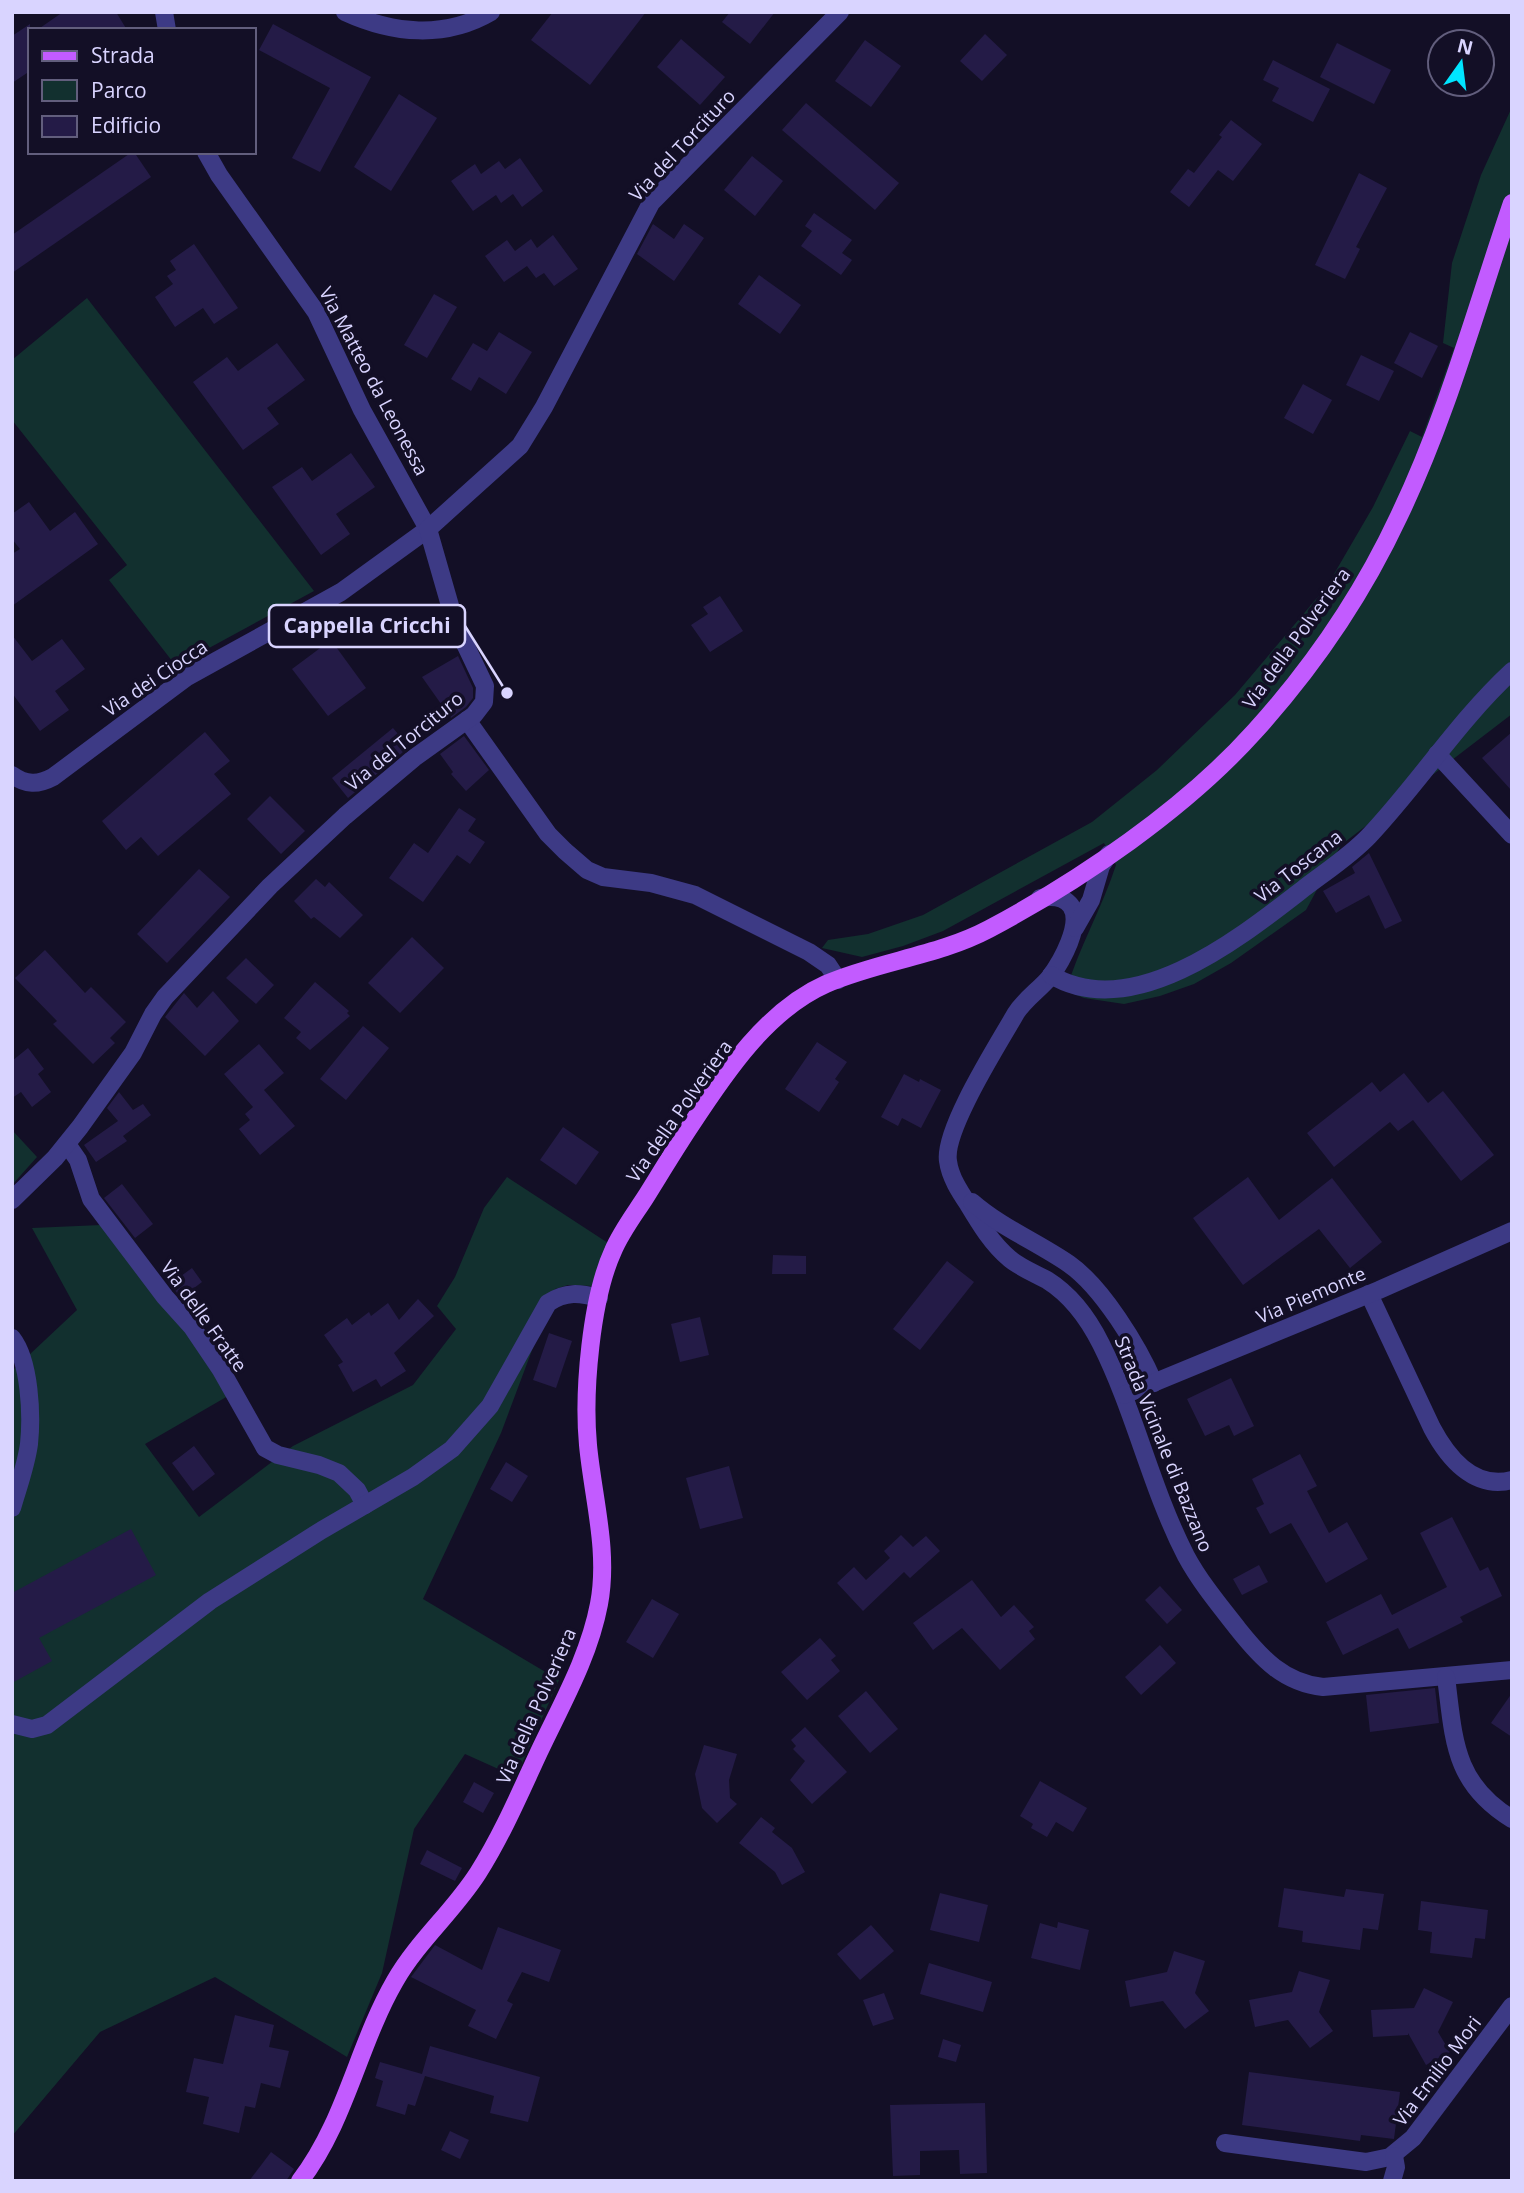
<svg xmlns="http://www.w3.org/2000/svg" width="1524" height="2193" viewBox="0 0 1524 2193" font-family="'Open Sans',sans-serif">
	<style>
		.green { fill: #12302f }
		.building { fill: #241b47 }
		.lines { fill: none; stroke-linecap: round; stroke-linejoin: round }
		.minor { stroke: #3d3a85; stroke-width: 18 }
		.major { stroke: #c25bff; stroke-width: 18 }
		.labels { text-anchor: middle; stroke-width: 7; stroke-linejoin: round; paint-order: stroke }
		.street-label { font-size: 19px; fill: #d9d4ff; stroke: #130f26 }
		.leader { fill: none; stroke: #d9d4ff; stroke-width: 2.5 }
		.callout-dot { fill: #d9d4ff; stroke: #130f26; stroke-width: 2.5 }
		.callout { fill: #130f26; stroke: #d9d4ff; stroke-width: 2.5 }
		.callout-label { font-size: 21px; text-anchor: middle; font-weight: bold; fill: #d9d4ff }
	</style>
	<rect width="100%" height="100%" fill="#130f26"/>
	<!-- green -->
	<g class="green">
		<path d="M1512,107v607l-171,131 -35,65 -75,53 -37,21 -34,12 -36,8 -40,-6 -18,-7c13,-44 36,-83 50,-126l-12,-22 -161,88 -40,15 -41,11 -40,-9 6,-8 40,-6 55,-19 169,-93 65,-52 78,-75 92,-109 46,-79 37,-76 12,6 32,-89 -11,-5 9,-80 29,-88z"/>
		<path d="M87,298l227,293 -138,75 -67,-86 18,-15 -115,-145v-60z"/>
		<path d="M12,1130l25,27 -25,28z"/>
		<path d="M507,1177l101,66 -10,24 -5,19 -25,-1 -13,4 -54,144 -78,166 136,81 -43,97 -51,-23 -51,75 -32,144 -35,84 -132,-80 -115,55 -88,104v-765l65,-61 -45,-82 69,-3 93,116 34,55 -83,48 54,73 94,-71 120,-61 43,-56 -19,-23 18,-29 29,-69z"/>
	</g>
	<!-- building -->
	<g class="building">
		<path d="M63,12h53l11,18h-90z"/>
		<path d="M553,12h93l-56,73 -59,-45z"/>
		<path d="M730,12h45l-25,32 -28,-22z"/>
		<path d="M30,24v47l-18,12v-47z"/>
		<path d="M273,24l98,53 -51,95 -28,-14 38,-70 -71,-38z"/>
		<path d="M985,34l22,21 -25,26 -22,-20z"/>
		<path d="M681,39l44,38 -25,28 -43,-38z"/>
		<path d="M865,40l36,26 -30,41 -36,-26z"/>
		<path d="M1337,43l54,27 -17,34 -54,-27z"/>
		<path d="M1273,60l57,29 -17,33 -41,-21 7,-13 -16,-8z"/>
		<path d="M399,94l38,24 -46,73 -37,-24z"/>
		<path d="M806,103l93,80 -24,27 -93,-80z"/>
		<path d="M1231,120l31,24 -29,37 -15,-11 -29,37 -19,-15 18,-23 6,4 28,-36 -3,-2z"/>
		<path d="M132,152h2l17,25 -139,96v-38z"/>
		<path d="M752,156l31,25 -28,35 -31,-26z"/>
		<path d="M520,158l23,33 -21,16 -9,-13 -12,9 -5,-8 -23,16 -22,-30 24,-17 6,10 18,-13 6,8z"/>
		<path d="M1359,173l28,15 -31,59 4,2 -15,30 -30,-14z"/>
		<path d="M814,213l38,27 -10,13 10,7 -11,15 -40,-29 11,-15 -7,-5z"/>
		<path d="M653,224l21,15 10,-15 20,14 -30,43 -37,-27z"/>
		<path d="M553,235l25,34 -24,17 -10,-13 -8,5 -9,-12 -23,16 -19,-26 22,-16 8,11 16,-12 6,9z"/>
		<path d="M194,244l44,64 -24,16 -11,-16 -28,19 -20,-30 18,-13 -6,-8 9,-6 -6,-9z"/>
		<path d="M759,275l42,30 -21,29 -42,-30z"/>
		<path d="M434,294l23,13 -30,51 -23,-13z"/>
		<path d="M499,332l33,20 -26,42 -27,-17 -8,14 -20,-12 22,-36 14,8z"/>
		<path d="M1410,332l28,14 -16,32 -28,-15z"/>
		<path d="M277,343l28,37 -38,28 12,16 -36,26 -50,-68 34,-25 11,14z"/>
		<path d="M1361,355l33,16 -15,30 -33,-16z"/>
		<path d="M1303,384l29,16 -19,34 -29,-16z"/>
		<path d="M351,453l24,34 -39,27 14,20 -29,21 -49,-68 30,-20 10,14z"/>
		<path d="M29,502l21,29 25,-19 23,32 -86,62v-52l8,-5 -8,-10v-25z"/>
		<path d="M720,596l23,35 -33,21 -19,-27 17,-11 -5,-7z"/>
		<path d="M12,635l20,26 30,-22 23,30 -30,22 14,19 -29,21 -28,-38z"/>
		<path d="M331,640l35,48 -38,28 -36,-47z"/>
		<path d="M458,656l15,32v10l-7,9 -15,11 -29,-41z"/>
		<path d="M393,728l16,19 -61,51 -16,-20z"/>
		<path d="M205,732l25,29 -16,13 17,20 -73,62 -17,-19 -15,13 -24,-29z"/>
		<path d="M1512,732v59l-30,-33z"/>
		<path d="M464,736l25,34 -23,21 -15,-17 2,-2 -13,-18z"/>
		<path d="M270,796l35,35 -24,23 -34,-35z"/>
		<path d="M459,808l17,11 -8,12 17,11 -15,22 -13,-9 -34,47 -34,-24 25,-35 14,10z"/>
		<path d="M1369,853l33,68 -17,8 -16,-34 -33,18 -13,-22 32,-18 -3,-6z"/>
		<path d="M199,869l31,28 -63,66 -30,-29z"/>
		<path d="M316,879l9,8 4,-5 34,33 -23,23 -26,-21 -3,2 -17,-18z"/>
		<path d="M412,937l32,31 -44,45 -32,-30z"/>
		<path d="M45,950l40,43 6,-6 35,35 -16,16 5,5 -22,21 -40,-40 4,-3 -42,-43z"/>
		<path d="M246,958l28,27 -18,19 -30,-26z"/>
		<path d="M315,982l34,29 -2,2 3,3 -40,34 -14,-12 5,-6 -17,-14z"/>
		<path d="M213,991l26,30 -34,35 -40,-39 19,-24 13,15z"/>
		<path d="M363,1026l26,22 -43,52 -26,-21z"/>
		<path d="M817,1042l30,20 -12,17 4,3 -20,30 -34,-23z"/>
		<path d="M259,1044l25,29 -20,17 31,36 -35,29 -21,-26 11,-9 -5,-6 8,-7 -29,-33z"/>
		<path d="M28,1048l16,21 -6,5 13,18 -19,15 -11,-15 -9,6v-37z"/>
		<path d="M1404,1073l24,30 15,-12 51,64 -33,26 -48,-61 -15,11 -8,-9 -56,45 -27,-34 65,-51 8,10z"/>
		<path d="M904,1074l15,8 1,-3 21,11 -20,38 -19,-10 -4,8 -17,-9z"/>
		<path d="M119,1092l14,18 10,-6 8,11 -28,21 4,5 -31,21 -12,-17 34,-24 -11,-13z"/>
		<path d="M563,1127l36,25 -23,33 -36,-25z"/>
		<path d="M1248,1177l31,43 53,-42 50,64 -32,26 -31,-39 -76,56 -50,-67z"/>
		<path d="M122,1184l31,40 -18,14 -31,-40z"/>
		<path d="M773,1255l33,1v18h-34z"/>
		<path d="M947,1261l27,21 -54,68 -27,-21z"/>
		<path d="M192,1268l10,14 -21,16 -11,-14z"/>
		<path d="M418,1299l16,17 -40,37 12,18 -25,16 -5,-8 -23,13 -15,-27 5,-3 -19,-27 23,-17 5,7 17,-13 2,4 17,-13 11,17z"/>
		<path d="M700,1317l9,38 -29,7 -9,-38z"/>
		<path d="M549,1333l23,8 -16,47 -23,-8z"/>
		<path d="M1231,1378l23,48 -20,10 -5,-11 -24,11 -18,-37z"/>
		<path d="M194,1446l21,28 -22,17 -21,-28z"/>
		<path d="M1300,1454l17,32 -10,5 22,42 18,-11 21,37 -42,24 -35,-60 -21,11 -14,-26 8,-4 -12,-25z"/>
		<path d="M506,1462l22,14 -16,26 -22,-13z"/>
		<path d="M729,1466l14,52 -43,11 -14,-51z"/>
		<path d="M1452,1517l28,54 8,-4 14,29 -42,21 3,5 -54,27 -11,-21 -55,27 -17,-33 55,-28 11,21 55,-28 -27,-54z"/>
		<path d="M131,1529l25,46 -117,63 13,23 -40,22v-90z"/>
		<path d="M901,1535l12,12 13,-11 14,15 -30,27 -6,-6 -41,39 -26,-28 17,-16 12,13 24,-22 -6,-7z"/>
		<path d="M1259,1565l9,17 -26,13 -9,-16z"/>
		<path d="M972,1580l29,37 13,-12 20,22 -5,4 6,8 -35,31 -38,-42 -29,22 -20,-27z"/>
		<path d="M1160,1586l22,24 -15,14 -22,-24z"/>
		<path d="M652,1599l27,15 -26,44 -27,-16z"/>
		<path d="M820,1638l16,18 -5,4 9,11 -33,29 -26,-28z"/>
		<path d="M1160,1645l16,18 -35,32 -16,-18z"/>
		<path d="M1435,1688l4,35 -69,9 -4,-37z"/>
		<path d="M866,1691l32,38 -28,24 -32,-37z"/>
		<path d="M1512,1693v44l-21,-14z"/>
		<path d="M805,1727l42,45 -35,32 -22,-24 15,-19 -12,-12 3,-3 -5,-6z"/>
		<path d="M704,1745l33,9 -8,26 1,18 7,6 -20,19 -15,-15 -7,-34z"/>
		<path d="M1040,1781l47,27 -14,24 -17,-10 -9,15 -16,-9 2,-4 -13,-8z"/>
		<path d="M474,1782l20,11 -11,20 -20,-11z"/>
		<path d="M761,1817l14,11 -3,4 20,16 13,24 -23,13 -7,-13 -36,-29z"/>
		<path d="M427,1850l35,18 -7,13 -35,-17z"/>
		<path d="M1284,1888l60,9 2,-8 38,5 -6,36 -15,-2 -3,22 -58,-8 1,-11 -25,-4z"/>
		<path d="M940,1893l48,12 -9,37 -49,-12z"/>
		<path d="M1421,1901l67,9 -3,29 -10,-1 -3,20 -42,-5 2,-21 -14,-2z"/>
		<path d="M1058,1922l31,8 -9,40 -49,-12 9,-35 17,5z"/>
		<path d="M871,1925l23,26 -34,29 -23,-26z"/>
		<path d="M498,1927l63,23 -12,32 -27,-10 -15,29 6,3 -17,35 -28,-13 8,-16 -65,-33 24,-32 47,25z"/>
		<path d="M1174,1951l31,10 -10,32 14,18 -24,18 -22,-28 -33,6 -5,-26 42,-9z"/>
		<path d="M929,1963l63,19 -9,30 -63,-18z"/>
		<path d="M1299,1971l31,9 -11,32 14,19 -23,17 -22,-28 -33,7 -6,-27 43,-8z"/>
		<path d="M1424,1988l29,14 -15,30 12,20 -24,13 -18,-32v2l-35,2 -2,-27 43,-2z"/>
		<path d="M884,1993l10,26 -21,7 -10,-26z"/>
		<path d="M235,2015l39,10 -5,22 20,4 -9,37 -19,-5 -6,25 -10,-2 -6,27 -36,-9 6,-27 -23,-5 8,-34 29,6z"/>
		<path d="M943,2039l18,6 -5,17 -18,-5z"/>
		<path d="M430,2046l110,31 -12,45 -38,-9 4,-17 -69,-20 -10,30 -7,-2 -3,11 -29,-9 7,-25 -8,-3 5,-16 42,12z"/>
		<path d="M1249,2072l151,20 -6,47 -33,-4 -1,6 -118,-16z"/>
		<path d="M985,2103l2,70 -27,1 -1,-24 -39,1v24l-27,1 -3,-71z"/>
		<path d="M450,2131l19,9 -9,19 -19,-9z"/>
		<path d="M271,2152l23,17 -8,12h-37z"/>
	</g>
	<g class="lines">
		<!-- minor -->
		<g class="minor">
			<path d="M164,12l3,18"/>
			<path d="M345,12c48,22 100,27 146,0"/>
			<path d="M467,720l81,114 17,17 22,19 16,7 48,6 44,12 114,57 19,13 10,15"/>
			<path d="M1437,754l75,81"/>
			<path d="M12,775c14,10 26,10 41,2l134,-100 154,-85 87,-63 -66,-119 -46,-98 -97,-137 -13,-23"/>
			<path d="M1040,898c11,-2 24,-2 31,8 12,18 -10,56 -21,71 -11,13 -25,22 -34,36 -17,30 -73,117 -68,148 2,16 12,31 20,43 12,20 24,40 42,55 11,9 24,14 37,21 24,15 41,38 54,64 34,68 50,144 85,212 14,26 34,50 52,73 23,29 46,54 85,58l189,-17"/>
			<path d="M1075,928l16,-28 10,-34 8,-12"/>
			<path d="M1051,975c82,49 190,-38 252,-86 22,-17 47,-33 66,-53 50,-53 89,-115 143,-165"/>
			<path d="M67,1144l11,16 13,39 74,98 27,30 29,43 44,78 13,7 41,10 20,8 18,17 8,15"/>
			<path d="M12,1200l43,-42 25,-31 53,-74 20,-39 12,-17 105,-111 75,-70 69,-58 60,-43 10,-13 1,-16 -30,-63 -27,-94 92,-83 24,-39 107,-204 189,-191"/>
			<path d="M972,1202c30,26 65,40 97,62 33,23 69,82 85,119"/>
			<path d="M1369,1294l63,134c16,30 42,62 80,52"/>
			<path d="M12,1338c18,23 20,77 17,106 -3,22 -11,43 -17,64"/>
			<path d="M1124,1395l255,-105 133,-59"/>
			<path d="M1446,1677c8,62 7,106 66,142"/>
			<path d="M12,1724l20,5 15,-4 163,-124 112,-71 91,-53 39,-28 38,-43 58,-103c18,-12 32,-10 51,-5"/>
			<path d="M1225,2143l141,19 24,-5 23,-19 99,-132"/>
			<path d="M1392,2181l4,-14 -2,-11"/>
		</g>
		<!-- major -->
		<path class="major" d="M300,2181c46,-60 58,-136 95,-200 23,-40 58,-69 83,-108 24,-38 42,-80 61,-121 22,-47 50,-95 60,-148 10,-53 -6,-106 -11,-159 -5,-53 3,-146 25,-194 8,-19 21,-36 32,-53 15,-24 30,-49 46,-73 34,-52 76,-115 135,-141 53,-23 112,-28 163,-55 92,-49 196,-120 266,-198 57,-63 108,-138 144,-215 48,-100 77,-208 113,-313"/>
	</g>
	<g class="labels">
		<!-- street labels -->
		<g class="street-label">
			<text transform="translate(682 145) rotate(-47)" y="7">Via del Torcituro</text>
			<text transform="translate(374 381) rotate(62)" y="7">Via Matteo da Leonessa</text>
			<text transform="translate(1296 638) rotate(-54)" y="7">Via della Polveriera</text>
			<text transform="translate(155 678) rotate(-34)" y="7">Via dei Ciocca</text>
			<text transform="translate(404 741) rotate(-39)" y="7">Via del Torcituro</text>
			<text transform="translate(1298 866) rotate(-38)" y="7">Via Toscana</text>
			<text transform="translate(679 1111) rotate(-55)" y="7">Via della Polveriera</text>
			<text transform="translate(1311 1295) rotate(-23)" y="7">Via Piemonte</text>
			<text transform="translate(204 1316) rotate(54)" y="7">Via delle Fratte</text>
			<text transform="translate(1164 1444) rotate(68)" y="7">Strada Vicinale di Bazzano</text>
			<text transform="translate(536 1706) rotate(-66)" y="7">Via della Polveriera</text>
			<text transform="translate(1437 2071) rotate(-53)" y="7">Via Emilio Mori</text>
		</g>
	</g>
	<!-- callouts -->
	<path class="leader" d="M507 693L465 626"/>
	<circle class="callout-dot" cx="507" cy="693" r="7"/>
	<rect class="callout" x="269" y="605" width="196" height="42" rx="7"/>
	<g class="callout-label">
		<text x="367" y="633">Cappella Cricchi</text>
	</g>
	<!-- border -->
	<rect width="1524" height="2193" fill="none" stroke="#d9d4ff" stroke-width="28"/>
	<!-- legend -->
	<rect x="28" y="28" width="228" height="126" fill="#130f26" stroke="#625e7d" stroke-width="2"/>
	<rect x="42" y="51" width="35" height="10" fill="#c25bff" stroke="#625e7d" stroke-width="2"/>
	<text x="91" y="63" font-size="21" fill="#d9d4ff">Strada</text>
	<rect x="42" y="80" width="35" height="21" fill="#12302f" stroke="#625e7d" stroke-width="2"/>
	<text x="91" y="98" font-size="21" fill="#d9d4ff">Parco</text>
	<rect x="42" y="116" width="35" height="21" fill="#241b47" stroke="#625e7d" stroke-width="2"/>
	<text x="91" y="133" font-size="21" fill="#d9d4ff">Edificio</text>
	<!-- north arrow -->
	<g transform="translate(1461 63) rotate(14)"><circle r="33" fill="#130f26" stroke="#625e7d" stroke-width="2"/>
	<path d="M0-5L12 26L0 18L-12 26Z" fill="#00e5ff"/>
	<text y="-10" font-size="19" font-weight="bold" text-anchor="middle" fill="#d9d4ff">N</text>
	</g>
</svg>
